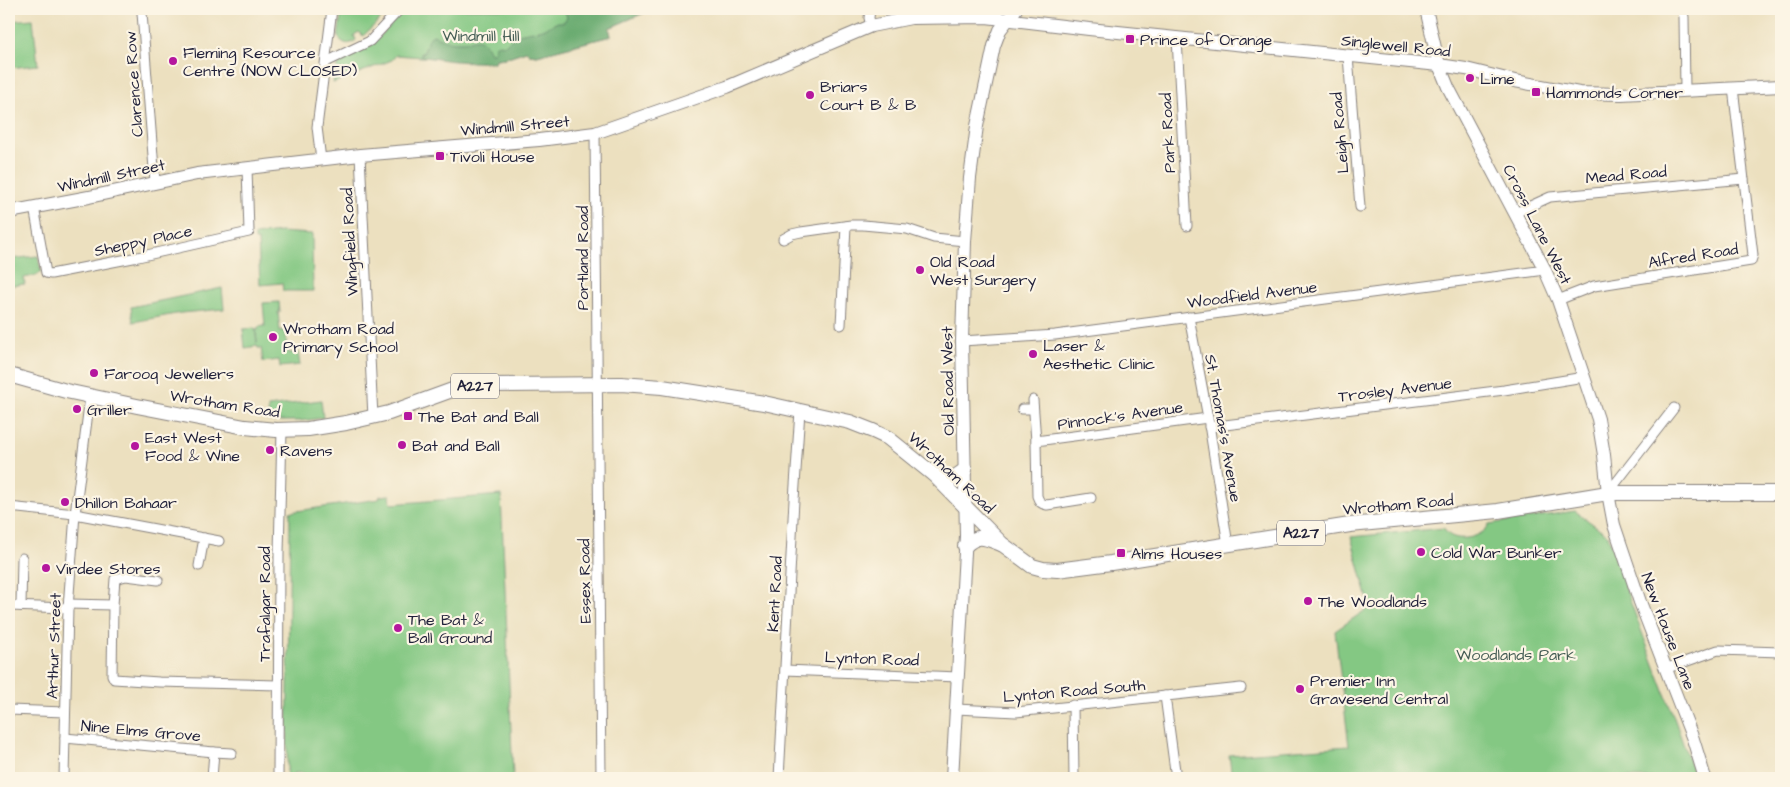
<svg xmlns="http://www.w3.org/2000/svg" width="1790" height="787" viewBox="0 0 1790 787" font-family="'Architects Daughter',sans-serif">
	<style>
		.green { fill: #84c883; stroke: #53755f }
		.forest { fill: #6bac71; stroke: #466756 }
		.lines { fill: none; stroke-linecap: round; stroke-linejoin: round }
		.street-casing { stroke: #87817d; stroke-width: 11 }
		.secondary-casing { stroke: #87817d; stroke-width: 14 }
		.primary-casing { stroke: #87817d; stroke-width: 16 }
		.street { stroke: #fff; stroke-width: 9 }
		.secondary { stroke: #fff; stroke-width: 12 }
		.primary { stroke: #fff; stroke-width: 14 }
		.poi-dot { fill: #b5179e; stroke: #fcf5e5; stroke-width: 2 }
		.labels { text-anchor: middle; stroke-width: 4.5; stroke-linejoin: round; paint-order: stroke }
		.shield { fill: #fcf5e5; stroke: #63616e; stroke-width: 1 }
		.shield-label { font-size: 15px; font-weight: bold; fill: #22223b }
		.park-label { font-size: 16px; fill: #445c54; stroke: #fcf5e5 }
		.poi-label { font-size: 16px; fill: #22223b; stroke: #fcf5e5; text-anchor: start }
		.street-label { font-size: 16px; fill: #22223b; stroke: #fcf5e5 }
	</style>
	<rect width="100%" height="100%" fill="#fcf5e5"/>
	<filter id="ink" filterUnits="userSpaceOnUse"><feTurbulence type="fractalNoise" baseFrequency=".02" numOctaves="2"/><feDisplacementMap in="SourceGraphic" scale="10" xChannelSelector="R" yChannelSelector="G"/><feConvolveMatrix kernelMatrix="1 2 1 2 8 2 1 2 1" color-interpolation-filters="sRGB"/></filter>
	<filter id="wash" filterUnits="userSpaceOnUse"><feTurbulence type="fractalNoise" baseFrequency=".0096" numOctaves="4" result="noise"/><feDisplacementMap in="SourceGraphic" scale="20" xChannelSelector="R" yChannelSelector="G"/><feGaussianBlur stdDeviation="1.12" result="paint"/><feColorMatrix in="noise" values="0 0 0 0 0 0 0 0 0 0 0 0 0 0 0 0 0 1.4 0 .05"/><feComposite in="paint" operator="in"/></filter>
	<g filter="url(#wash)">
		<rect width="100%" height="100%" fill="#ece0bf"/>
		<!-- green -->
		<g class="green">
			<path d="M342,9h49l-28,27 -4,-4 -5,3 2,5c-7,6 -13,4 -18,-3z"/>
			<path d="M405,9h248l-44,19 2,8 -74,19 -8,-1 -3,-3 -21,7 -9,1 -1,3h-9l-90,-7 -4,5 -59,23c2,-9 3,-18 11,-25l28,-13z"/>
			<path d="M33,19l5,46 -29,3v-47z"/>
			<path d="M280,232l32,2 1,57h-30l-1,-8 -22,2 -2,-45h-3v-5z"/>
			<path d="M38,256l3,15 -3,4 -14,3 1,6 -16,2v-27z"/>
			<path d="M222,288l2,21 -43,4 -48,9 -2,-15z"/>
			<path d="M279,302l1,10h-2l2,19 4,-1 5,23 9,-1 2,13 -20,2 -1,-7 -16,2 -2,-14h-3l-1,-2 -12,2 -2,-19 12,-1 2,15 -1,-13h2v-3l7,-1 -2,-23z"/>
			<path d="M321,400l2,18 -23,3h-31l-1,-14z"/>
			<path d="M390,495l1,9 110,-9 12,283h-209v-5h-10l-1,5h-6l3,-266 89,-13 1,-3z"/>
			<path d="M1575,511l33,24 21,63 47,125 19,55h-463l-3,-23 120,-9 -14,-115 35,-24 -19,-70 93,-9c6,17 40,11 45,-4z"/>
		</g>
		<!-- forest -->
		<path class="forest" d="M564,9h89l-44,19 2,8 -74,19 -8,-1 -3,-3 -21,7 -9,1 -1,3c-25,1 -50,-1 -74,-6v-3l3,-1 4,-13 5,-4c8,3 15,7 24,7 19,1 23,-11 33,11h4l1,-7 4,-2 6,1 13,-11 25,-5 15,-7h6l3,-5z"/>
	</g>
	<g filter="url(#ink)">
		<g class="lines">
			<defs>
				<g id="street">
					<path d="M870,9l-1,9 2,8"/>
					<path d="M1682,9l2,8 1,73"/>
					<path d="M142,13l13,169"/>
					<path d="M1177,38l10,188"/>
					<path d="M1348,56l12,151"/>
					<path d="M326,62l44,-21 30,-32"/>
					<path d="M595,133l6,645"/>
					<path d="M360,155l13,262"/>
					<path d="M321,160l-4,-33 15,-118"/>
					<path d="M34,207l12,66 5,1 87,-17 111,-25 -2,-64"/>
					<path d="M1515,213l35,-16 194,-18"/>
					<path d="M783,239l9,-5 9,-2 50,-7h12l44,4 27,9 31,3"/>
					<path d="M1558,300l36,-14 157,-25 2,-6 -20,-167"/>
					<path d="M1189,317l19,101 20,127"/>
					<path d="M841,325l5,-99"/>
					<path d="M962,341l93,-6 483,-64 6,-3"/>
					<path d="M1033,400l3,41 1,55c2,6 4,8 10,9l44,-7"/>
					<path d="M1022,409h11"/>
					<path d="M1209,427l295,-37 80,-13"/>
					<path d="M1036,441l172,-23"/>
					<path d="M1608,493l66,-85"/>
					<path d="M9,507l66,7 144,27"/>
					<path d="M199,566l5,-28"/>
					<path d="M158,580l-32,-4 -11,3 -2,26 -1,70 2,4 45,3 119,3"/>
					<path d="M68,604l45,1"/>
					<path d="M9,606l59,2"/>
					<path d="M21,606l1,-48"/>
					<path d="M1665,669l53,-19 63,2"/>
					<path d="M785,670l173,7"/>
					<path d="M1165,696l11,82"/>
					<path d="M1073,705l1,73"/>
					<path d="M956,709l60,3 225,-24"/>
					<path d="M9,710l56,2"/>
					<path d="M65,738l149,14 -2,26"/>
					<path d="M214,752l18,1"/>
					<path d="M64,778l4,-170 7,-94 15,-117"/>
					<path d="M278,778l1,-225 3,-123"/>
					<path d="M779,778l15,-278 6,-89"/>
				</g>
				<g id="secondary">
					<path d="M1426,9l13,56 9,22 96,181 14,32 40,119 6,36 4,38 6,32 26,77 53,137 12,39"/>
					<path d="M9,212l80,-15 108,-23 163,-19 179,-15 56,-7 132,-46 144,-61 40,-8 75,-1 103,12 350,36 27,4 49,12 64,12 42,1 160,-8"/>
					<path d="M952,778l14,-243 -4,-194 3,-100 5,-63 7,-52 17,-80 6,-16 16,-21"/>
				</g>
				<g id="primary">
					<path d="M9,375l57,16 71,15 108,21 31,3 32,-1 38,-6 43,-10 66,-24 34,-4 132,-1 41,3 102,16 86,19 23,9 15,7 46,37 68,69 30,22 11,3 14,1 54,-7 239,-38 148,-14 110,-18h173"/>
					<path d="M934,475l18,4 13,-9"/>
					<path d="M965,546c14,-13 20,-8 36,-2"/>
				</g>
			</defs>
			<!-- street casing -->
			<use href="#street" class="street-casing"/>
			<!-- secondary casing -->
			<use href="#secondary" class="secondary-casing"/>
			<!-- primary casing -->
			<use href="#primary" class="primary-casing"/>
			<!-- street -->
			<use href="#street" class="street"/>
			<!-- secondary -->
			<use href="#secondary" class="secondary"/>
			<!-- primary -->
			<use href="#primary" class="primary"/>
		</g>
	</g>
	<!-- markers -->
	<g class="poi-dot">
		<rect x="1125" y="34" width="10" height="10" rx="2.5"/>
		<circle cx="173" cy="61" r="5"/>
		<circle cx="1470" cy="78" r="5"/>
		<rect x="1531" y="87" width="10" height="10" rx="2.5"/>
		<circle cx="810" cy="95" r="5"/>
		<rect x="435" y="151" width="10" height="10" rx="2.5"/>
		<circle cx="920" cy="270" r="5"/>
		<circle cx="273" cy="337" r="5"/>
		<circle cx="1033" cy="354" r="5"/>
		<circle cx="94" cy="373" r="5"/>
		<circle cx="77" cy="409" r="5"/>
		<rect x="403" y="411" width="10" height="10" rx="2.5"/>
		<circle cx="402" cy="445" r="5"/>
		<circle cx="135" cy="446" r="5"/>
		<circle cx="270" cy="450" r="5"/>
		<circle cx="65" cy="502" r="5"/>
		<circle cx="1421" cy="552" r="5"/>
		<rect x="1116" y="548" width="10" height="10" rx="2.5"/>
		<circle cx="46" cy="568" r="5"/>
		<circle cx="1308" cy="601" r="5"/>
		<circle cx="398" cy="628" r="5"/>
		<circle cx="1300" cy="689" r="5"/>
	</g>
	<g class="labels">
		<!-- shield labels -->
		<g class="shield">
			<rect x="451" y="373.5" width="48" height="25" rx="4"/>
			<rect x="1277" y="520.5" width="48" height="25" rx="4"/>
		</g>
		<g class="shield-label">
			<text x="475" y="391">A227</text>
			<text x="1301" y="538">A227</text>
		</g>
		<!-- park labels -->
		<g class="park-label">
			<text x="481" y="41">Windmill Hill</text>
			<text x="1516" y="660">Woodlands Park</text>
		</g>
		<!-- poi labels -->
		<g class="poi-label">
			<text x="1140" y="45">Prince of Orange</text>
			<text x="183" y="58">Fleming Resource<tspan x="183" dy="18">Centre (NOW CLOSED)</tspan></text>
			<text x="1480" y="84">Lime</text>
			<text x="820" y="92">Briars<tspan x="820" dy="18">Court B &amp; B</tspan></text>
			<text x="1546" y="98">Hammonds Corner</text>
			<text x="450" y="162">Tivoli House</text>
			<text x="930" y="267">Old Road<tspan x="930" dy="18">West Surgery</tspan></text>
			<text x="283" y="334">Wrotham Road<tspan x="283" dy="18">Primary School</tspan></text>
			<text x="1043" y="351">Laser &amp;<tspan x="1043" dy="18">Aesthetic Clinic</tspan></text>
			<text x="104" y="379">Farooq Jewellers</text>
			<text x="87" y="415">Griller</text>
			<text x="418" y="422">The Bat and Ball</text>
			<text x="145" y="443">East West<tspan x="145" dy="18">Food &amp; Wine</tspan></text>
			<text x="412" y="451">Bat and Ball</text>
			<text x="280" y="456">Ravens</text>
			<text x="75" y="508">Dhillon Bahaar</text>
			<text x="1431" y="558">Cold War Bunker</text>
			<text x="1131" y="559">Alms Houses</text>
			<text x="56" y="574">Virdee Stores</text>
			<text x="1318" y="607">The Woodlands</text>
			<text x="408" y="625">The Bat &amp;<tspan x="408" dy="18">Ball Ground</tspan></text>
			<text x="1310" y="686">Premier Inn<tspan x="1310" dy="18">Gravesend Central</tspan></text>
		</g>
		<!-- street labels -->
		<g class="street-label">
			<text transform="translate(1396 45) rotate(6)" y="6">Singlewell Road</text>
			<text transform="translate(133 84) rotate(-94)" y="6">Clarence Row</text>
			<text transform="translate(515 125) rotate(-5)" y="6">Windmill Street</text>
			<text transform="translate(1167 133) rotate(-93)" y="6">Park Road</text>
			<text transform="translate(1339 133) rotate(-95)" y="6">Leigh Road</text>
			<text transform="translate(1626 174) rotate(-5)" y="6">Mead Road</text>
			<text transform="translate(111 175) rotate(-12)" y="6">Windmill Street</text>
			<text transform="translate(1538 224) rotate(63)" y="6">Cross Lane West</text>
			<text transform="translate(143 240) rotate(-12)" y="6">Sheppy Place</text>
			<text transform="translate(349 242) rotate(-93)" y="6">Wingfield Road</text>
			<text transform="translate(1693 255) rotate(-9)" y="6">Alfred Road</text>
			<text transform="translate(582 258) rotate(-90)" y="6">Portland Road</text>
			<text transform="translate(1252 294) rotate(-7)" y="6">Woodfield Avenue</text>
			<text transform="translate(947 381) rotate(-91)" y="6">Old Road West</text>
			<text transform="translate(1395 389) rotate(-7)" y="6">Trosley Avenue</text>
			<text transform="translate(225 403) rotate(9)" y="6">Wrotham Road</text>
			<text transform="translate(1120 415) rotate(-8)" y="6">Pinnock's Avenue</text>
			<text transform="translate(1224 428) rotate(80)" y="6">St. Thomas's Avenue</text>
			<text transform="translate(952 472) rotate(43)" y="6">Wrotham Road</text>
			<text transform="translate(1398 504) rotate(-5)" y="6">Wrotham Road</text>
			<text transform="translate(584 581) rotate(-91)" y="6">Essex Road</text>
			<text transform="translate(774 594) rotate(-87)" y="6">Kent Road</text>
			<text transform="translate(264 604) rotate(-90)" y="6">Trafalgar Road</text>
			<text transform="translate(1669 631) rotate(69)" y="6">New House Lane</text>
			<text transform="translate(53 646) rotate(-88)" y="6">Arthur Street</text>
			<text transform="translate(872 658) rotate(2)" y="6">Lynton Road</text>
			<text transform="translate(1074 690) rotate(-5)" y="6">Lynton Road South</text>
			<text transform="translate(141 730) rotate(5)" y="6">Nine Elms Grove</text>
		</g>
	</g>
	<!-- margin -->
	<rect width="1790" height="787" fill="none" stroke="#fcf5e5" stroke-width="30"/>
</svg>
